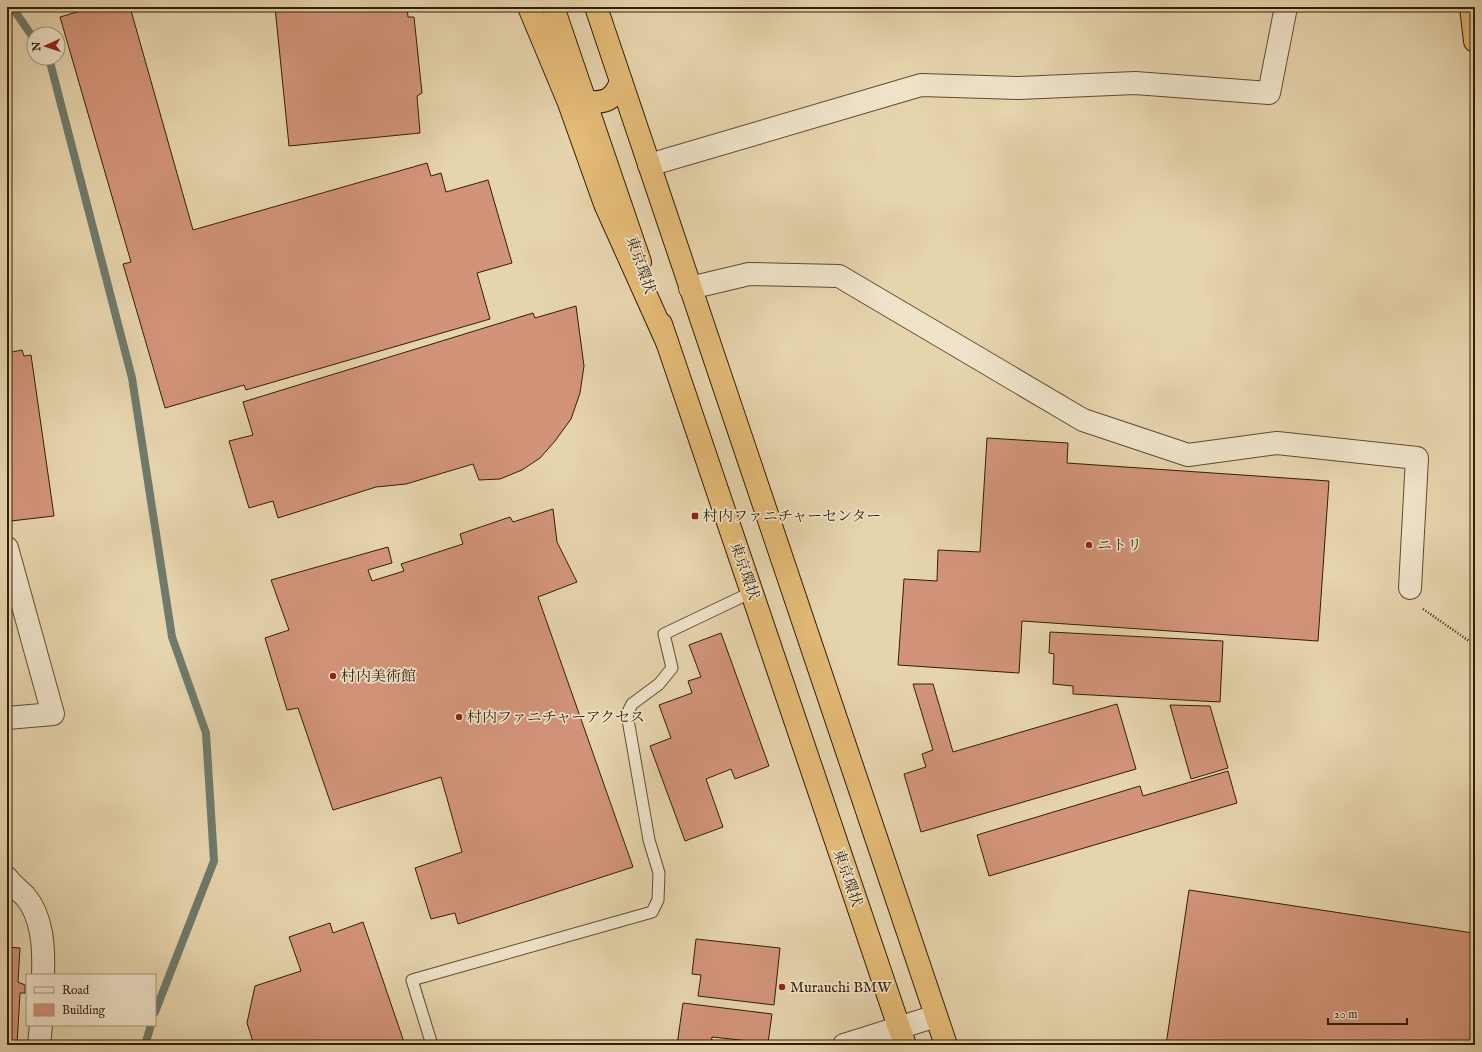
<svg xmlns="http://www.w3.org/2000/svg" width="1482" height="1052" viewBox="0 0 1482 1052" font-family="'IM FELL English','Noto Serif JP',serif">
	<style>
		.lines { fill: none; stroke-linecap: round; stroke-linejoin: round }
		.stream { stroke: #6f7a6c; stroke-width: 8 }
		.building { fill: #d29479; stroke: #321e04 }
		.service-casing { stroke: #5f4c2e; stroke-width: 13 }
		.minor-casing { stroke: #5f4c2e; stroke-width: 24 }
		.trunk-casing { stroke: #321e04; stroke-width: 24 }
		.motorway-casing { stroke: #321e04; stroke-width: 24 }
		.path { stroke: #321e04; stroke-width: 2.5; stroke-dasharray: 1 2; stroke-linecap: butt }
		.service { stroke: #efe3ca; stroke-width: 11 }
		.minor { stroke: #efe3ca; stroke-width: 22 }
		.trunk { stroke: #e3ba76; stroke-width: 22 }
		.motorway { stroke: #e3ba76; stroke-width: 22 }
		.poi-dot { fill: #8f2418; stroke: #efe3ca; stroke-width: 1.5 }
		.labels { text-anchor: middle; stroke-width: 3.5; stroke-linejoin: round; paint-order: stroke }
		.street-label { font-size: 15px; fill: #321e04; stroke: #efe3ca }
		.poi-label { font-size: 15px; fill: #321e04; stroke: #efe3ca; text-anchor: start }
	</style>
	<rect width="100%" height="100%" fill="#e6d4ad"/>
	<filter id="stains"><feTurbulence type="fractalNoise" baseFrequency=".005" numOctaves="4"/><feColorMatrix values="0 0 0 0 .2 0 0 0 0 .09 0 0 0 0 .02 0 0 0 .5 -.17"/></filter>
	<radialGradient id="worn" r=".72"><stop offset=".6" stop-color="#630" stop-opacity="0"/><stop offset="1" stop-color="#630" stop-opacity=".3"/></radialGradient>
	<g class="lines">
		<!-- stream -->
		<g class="stream">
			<path d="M12,7l22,32"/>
			<path d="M47,58l3,4 82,316 40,259 34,96 8,128 -59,151"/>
			<path d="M145,1045l6,-20"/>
		</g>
	</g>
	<!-- building -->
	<g class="building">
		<path d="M95,7h35l63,223 234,-67 4,13 10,-3 5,19 42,-12 24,83 -35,10 13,46 -244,71 -2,-5 -79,23 -42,-144 8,-2 -71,-245z"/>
		<path d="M275,7h132l1,10h6l8,76 -5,3 3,37 -131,13z"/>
		<path d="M576,306l8,60 -4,27 -9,26 -16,22 -15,17 -18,12 -22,9 -21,1 -6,-16 -67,20 -30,3 -98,31 -5,-17 -24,7 -20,-67 24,-6 -10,-33 290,-89 2,5z"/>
		<path d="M22,350l2,6 7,-1 23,161 -43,5 -4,-28v-140z"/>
		<path d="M987,438l81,5 -1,20 262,18 -11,160 -296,-20 -3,52 -121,-8 6,-86 33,2 1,-31 42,2z"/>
		<path d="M553,509l4,33 20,40 -39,15 95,270 -175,57 -3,-11 -24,6 -16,-51 47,-16 -21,-75 -108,33 -35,-102 -11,2 -22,-72 24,-8 -18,-50 117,-33 4,16 -24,7 4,11 32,-10 -3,-7 62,-20 -3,-10 50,-17 3,5z"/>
		<path d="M1050,632l173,9 -3,61 -147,-8v-8l-20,-2 1,-30 -5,-1z"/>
		<path d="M721,633l48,133 -34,13 -4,-10 -25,10 17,48 -38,14 -35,-95 21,-8 -12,-33 33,-12 -4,-12 13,-4 -12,-32z"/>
		<path d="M913,684h20l20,68 164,-48 19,65 -215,63 -17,-58 22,-7 -4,-13 11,-4z"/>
		<path d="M1170,705l40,1 18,62 -37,11z"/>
		<path d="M1228,771l9,32 -248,73 -12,-41 163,-49 3,10z"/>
		<path d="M1189,890l284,43 2,4v108h-309z"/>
		<path d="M363,922l42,123h-151l-7,-22 8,-37 46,-15 -12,-34 41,-14 3,10z"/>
		<path d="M696,939l84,9 -6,57 -76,-9 3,-21 -9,-1z"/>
		<path d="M7,947l13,1 -2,34 7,3v8h-5l-3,52h-10z"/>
		<path d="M683,1003l89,11 -4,29 -56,-6 -1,8h-34z"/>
	</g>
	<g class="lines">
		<defs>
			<path id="service" d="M432,1045l-20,-65 240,-68 6,-12 1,-27 -10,-33 -22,-126 5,-10 27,-20 13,-16 -8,-34 88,-42"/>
			<g id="minor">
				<path d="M649,165l272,-80 98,3 116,-5 134,10 17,-86"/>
				<path d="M690,288l59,-14 90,2 244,144 105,35 89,-12 140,15 -7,130"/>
				<path d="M7,718l46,-4 -46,-166"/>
				<path d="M7,878c5,7 12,12 18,18 18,21 19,53 18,79"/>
				<path d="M39,1045l2,-20"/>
				<path d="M844,1045l92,-29"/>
			</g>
			<g id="trunk">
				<path d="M553,7l87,255"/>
				<path d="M596,7l350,1038"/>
				<path d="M585,102c20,1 28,-1 36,-20"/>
				<path d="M661,324l244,721"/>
			</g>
			<g id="motorway">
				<path d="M529,7l40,96 36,101 62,138"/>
				<path d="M1471,7l4,34"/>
			</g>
		</defs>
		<!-- service casing -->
		<use href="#service" class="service-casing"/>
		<!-- minor casing -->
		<use href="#minor" class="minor-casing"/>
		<!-- trunk casing -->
		<use href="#trunk" class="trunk-casing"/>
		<!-- motorway casing -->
		<use href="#motorway" class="motorway-casing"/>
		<!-- path -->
		<path class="path" d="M1423,609l46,32h6"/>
		<!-- service -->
		<use href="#service" class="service"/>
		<!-- minor -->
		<use href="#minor" class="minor"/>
		<!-- trunk -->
		<use href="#trunk" class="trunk"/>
		<!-- motorway -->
		<use href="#motorway" class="motorway"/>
	</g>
	<!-- markers -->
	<g class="poi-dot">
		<rect x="691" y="512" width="8" height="8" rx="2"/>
		<circle cx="1089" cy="545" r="4"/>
		<circle cx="333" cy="676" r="4"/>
		<circle cx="459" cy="717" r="4"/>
		<circle cx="782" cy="987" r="4"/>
	</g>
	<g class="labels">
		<!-- street labels -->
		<g class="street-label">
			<text transform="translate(641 265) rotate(71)" y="5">東京環状</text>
			<text transform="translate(745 571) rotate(71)" y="5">東京環状</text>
			<text transform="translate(848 878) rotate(71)" y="5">東京環状</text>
		</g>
		<!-- poi labels -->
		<g class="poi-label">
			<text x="703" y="521">村内ファニチャーセンター</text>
			<text x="1097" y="550">ニトリ</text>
			<text x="341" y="681">村内美術館</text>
			<text x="467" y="722">村内ファニチャーアクセス</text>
			<text x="790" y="992">Murauchi BMW</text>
		</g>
	</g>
	<!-- margin -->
	<rect width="1482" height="1052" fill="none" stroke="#e6d4ad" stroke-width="24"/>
	<rect x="8" y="8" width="1466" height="1036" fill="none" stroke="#321e04" stroke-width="2"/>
	<rect x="12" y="12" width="1458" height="1028" fill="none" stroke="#321e04"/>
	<!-- legend -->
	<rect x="26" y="974" width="130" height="52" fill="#efe3ca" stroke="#a3947b"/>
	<rect x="34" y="987" width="20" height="6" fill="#efe3ca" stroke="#a3947b"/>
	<text x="62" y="994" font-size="12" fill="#321e04">Road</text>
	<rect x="34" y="1004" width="20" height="12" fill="#d29479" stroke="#a3947b"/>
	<text x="62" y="1014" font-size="12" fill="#321e04">Building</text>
	<!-- north arrow -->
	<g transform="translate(46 46) rotate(267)"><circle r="19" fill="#efe3ca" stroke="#a3947b"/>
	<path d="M0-3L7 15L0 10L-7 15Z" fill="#8f2418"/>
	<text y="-6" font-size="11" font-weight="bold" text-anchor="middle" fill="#321e04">N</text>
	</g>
	<!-- scale -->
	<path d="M1328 1018v6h79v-6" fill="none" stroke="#321e04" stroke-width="2"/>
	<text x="1334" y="1018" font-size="12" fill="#321e04" stroke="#efe3ca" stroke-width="3" paint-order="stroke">20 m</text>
	<rect width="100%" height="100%" filter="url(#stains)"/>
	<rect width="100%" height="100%" fill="url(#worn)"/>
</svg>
